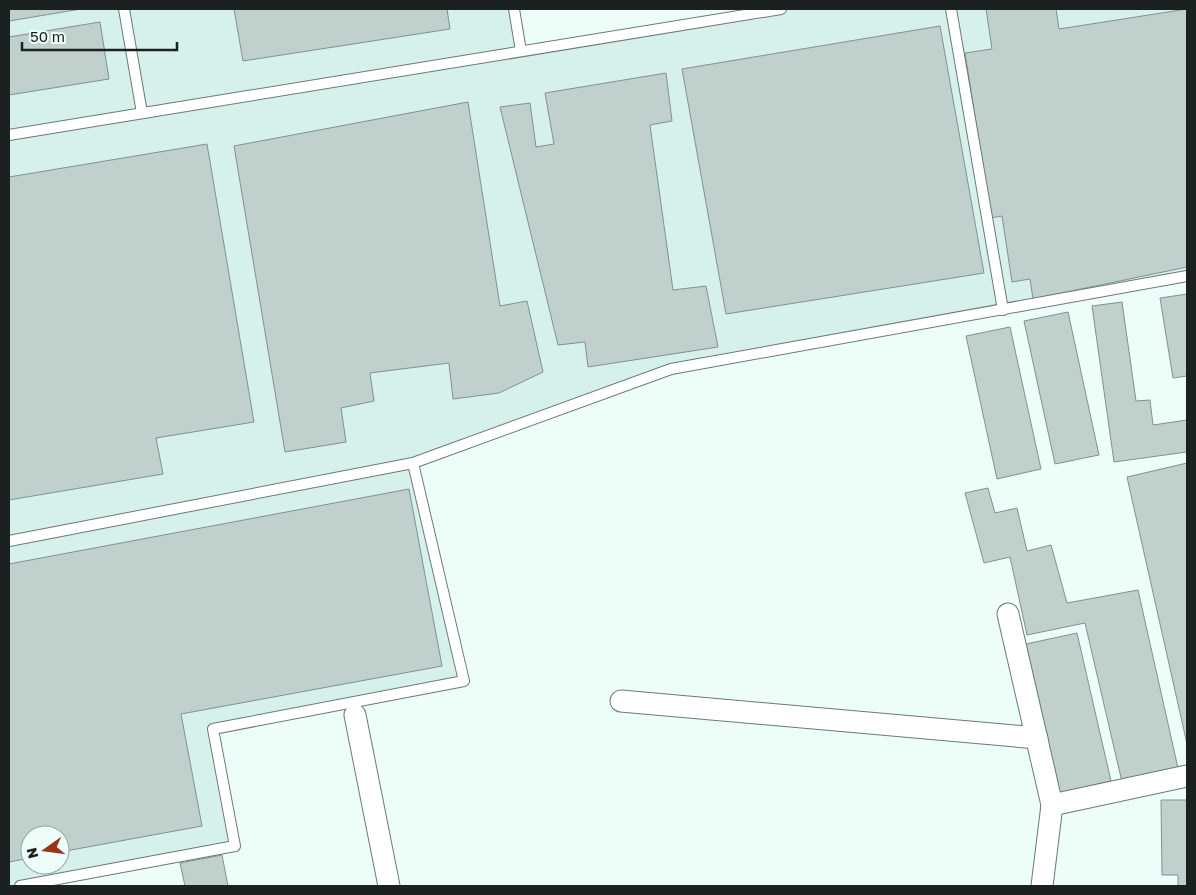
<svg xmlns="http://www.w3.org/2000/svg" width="1196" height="895" viewBox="0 0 1196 895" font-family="'Golos Text',sans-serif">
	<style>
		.built { fill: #d6f0ec; fill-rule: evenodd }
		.building { fill: #c0d0cd; stroke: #82918f }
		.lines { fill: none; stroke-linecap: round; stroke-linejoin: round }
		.lane-casing { stroke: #6b7a78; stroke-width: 12 }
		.street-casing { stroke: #6b7a78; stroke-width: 23 }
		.lane { stroke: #fff; stroke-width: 10 }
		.street { stroke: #fff; stroke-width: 21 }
	</style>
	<rect width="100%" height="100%" fill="#ecfdfa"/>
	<!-- built -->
	<path class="built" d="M9,9h505l7,41 260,-41h406v267l-516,93 -257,94 50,218 -251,48 22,117 -214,40h-12zM30,835h30v30h-30z"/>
	<!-- building -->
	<g class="building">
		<path d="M9,9h72l-72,12z"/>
		<path d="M234,9h213l3,20 -207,32z"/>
		<path d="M986,9h70l3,20 128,-20v258l-154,32 -3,-20 -18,3 -10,-66 -11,2 -26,-165 27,-4z"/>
		<path d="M100,22l9,57 -100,16v-58z"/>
		<path d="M940,26l44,247 -258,41 -44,-245z"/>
		<path d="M666,73l6,48 -22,4 23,165 33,-4 12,61 -130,20 -3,-25 -27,3 -58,-238 30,-4 6,44 18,-3 -9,-51z"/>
		<path d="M468,102l32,204 27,-5 16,71 -44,21 -46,6 -4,-36 -79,10 4,28 -33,7 5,34 -61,10 -51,-306z"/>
		<path d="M207,144l47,278 -98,16 7,36 -154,26v-323z"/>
		<path d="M1187,294v82l-14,2 -13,-80z"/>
		<path d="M1122,302l14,99 14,-1 3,25 34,-5v32l-73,10 -22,-156z"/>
		<path d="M1068,312l31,143 -44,9 -31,-143z"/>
		<path d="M1010,327l31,142 -44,10 -31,-143z"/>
		<path d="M1187,463v281l-60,-267z"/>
		<path d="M988,488l7,25 22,-5 10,43 24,-6 16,58 71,-13 40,178 -56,14 -37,-159 -58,12 -17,-78 -26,6 -19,-70z"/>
		<path d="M409,489l33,177 -261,48 21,112 -142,26v-17h-30v23l-21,4v-298z"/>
		<path d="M1077,633l34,148 -51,12 -34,-149z"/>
		<path d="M1161,800h26v86h-9v-11h-16z"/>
		<path d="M222,855l6,31h-43l-5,-23z"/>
	</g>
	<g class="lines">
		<defs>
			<g id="lane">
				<path d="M124,9l18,104"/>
				<path d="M514,9l7,42"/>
				<path d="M951,9l52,301"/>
				<path d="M9,135l772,-126"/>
				<path d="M9,541l404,-78 258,-94 516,-93"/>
				<path d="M20,886l215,-40 -22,-117 251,-48 -51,-218"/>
			</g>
			<g id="street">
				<path d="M1008,614l44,191"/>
				<path d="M621,701l416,37"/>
				<path d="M355,715l34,171"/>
				<path d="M1042,886l10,-81 135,-29"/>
			</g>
		</defs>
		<!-- lane casing -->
		<use href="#lane" class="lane-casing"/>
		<!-- street casing -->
		<use href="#street" class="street-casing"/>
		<!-- lane -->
		<use href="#lane" class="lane"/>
		<!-- street -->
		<use href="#street" class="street"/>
	</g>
	<!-- border -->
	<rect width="1196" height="895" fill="none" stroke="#1b2120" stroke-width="20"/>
	<!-- north arrow -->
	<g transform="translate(45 850) rotate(256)"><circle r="24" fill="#ecfdfa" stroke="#98a5a3"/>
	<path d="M0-4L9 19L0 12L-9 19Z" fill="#9b3317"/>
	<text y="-8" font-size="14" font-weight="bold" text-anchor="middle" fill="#1b2120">N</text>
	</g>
	<!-- scale -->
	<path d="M22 42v8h155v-8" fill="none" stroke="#1b2120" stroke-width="2.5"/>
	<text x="30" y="42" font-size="15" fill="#1b2120" stroke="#ecfdfa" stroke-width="4" paint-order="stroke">50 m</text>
</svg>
